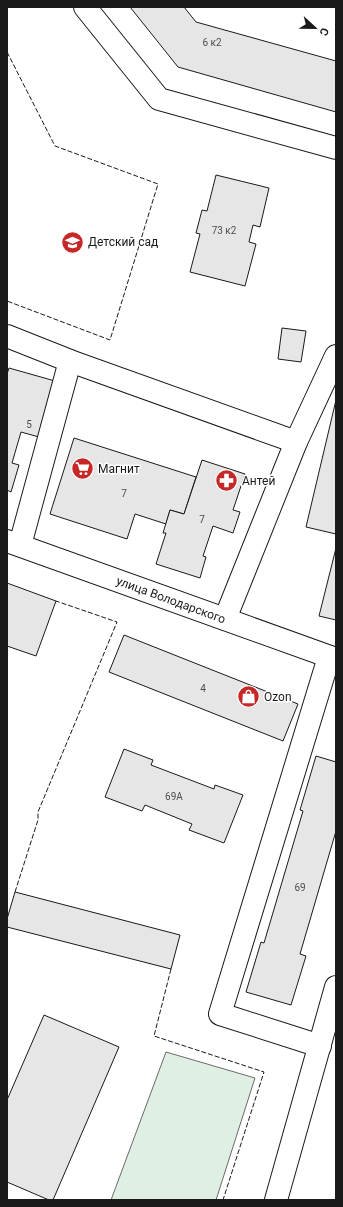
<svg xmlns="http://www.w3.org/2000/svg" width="343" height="1207" viewBox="0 0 343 1207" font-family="Roboto,sans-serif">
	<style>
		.green { fill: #e0efe3; stroke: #6a6a6a }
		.building { fill: #e6e6e6; stroke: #1a1a1a }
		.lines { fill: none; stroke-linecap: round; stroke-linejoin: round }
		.minor-casing { stroke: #1a1a1a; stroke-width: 24 }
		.major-casing { stroke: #1a1a1a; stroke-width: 24 }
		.minor { stroke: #fff; stroke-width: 22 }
		.major { stroke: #fff; stroke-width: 22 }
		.fence { stroke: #1a1a1a; stroke-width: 1; stroke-dasharray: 5 2; stroke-linecap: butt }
		.labels { text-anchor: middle; stroke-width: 3; stroke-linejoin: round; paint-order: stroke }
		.number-label { font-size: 10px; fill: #4d4d4d }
		.poi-label { font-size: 12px; fill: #1a1a1a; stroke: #fff; text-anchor: start }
		.street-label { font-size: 12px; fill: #1a1a1a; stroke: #fff }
	</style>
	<rect width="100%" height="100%" fill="#fff"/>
	<!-- green -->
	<path class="green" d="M166,1052l89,26 -39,122h-105z"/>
	<!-- building -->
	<g class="building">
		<path d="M130,7h54l12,15 140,39v51l-158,-45z"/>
		<path d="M216,175l53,13 -9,39 -7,-2 -4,17 7,2 -11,42 -55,-14 10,-38 -4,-1 6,-23 5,1z"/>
		<path d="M282,328l24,3 -5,31 -23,-3z"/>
		<path d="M9,368l46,13 -9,58 -25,-7 -9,31 7,2 -8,27 -4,-2v-116z"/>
		<path d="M336,400v134l-30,-7z"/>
		<path d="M74,438l122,39 -12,37 -14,-4 -4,14 -31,-10 -8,25 -77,-25z"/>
		<path d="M202,460l43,14 -12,36 7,2 -7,21 -20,-7 -10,30 3,1 -6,21 -44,-14 10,-31h-3l7,-23 14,4z"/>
		<path d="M336,548v72l-17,-4z"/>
		<path d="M7,583l49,18 -20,55 -29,-10z"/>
		<path d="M124,635l174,69 -15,37 -174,-69z"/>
		<path d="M124,749l29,11 -2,5 63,24 1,-4 28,10 -19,48 -35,-13 3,-6 -47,-19 -3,6 -37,-14z"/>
		<path d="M316,756l20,6v69l-36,123 6,2 -15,49 -45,-13 15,-50 3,1 39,-132 -3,-1z"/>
		<path d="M15,892l165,43 -9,34 -164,-42v-8z"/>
		<path d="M44,1015l75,32 -66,153h-4l-42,-18v-82z"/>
	</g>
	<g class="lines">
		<defs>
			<g id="minor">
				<path d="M85,7l74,92 177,49"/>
				<path d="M7,336l63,25 226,81"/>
				<path d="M7,541l329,118"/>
				<path d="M20,545l50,-184"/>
				<path d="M225,619l71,-177 40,-86"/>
				<path d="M320,1046l-100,-32 109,-357"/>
			</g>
			<path id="major" d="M276,1200l60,-213"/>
		</defs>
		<!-- minor casing -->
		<use href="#minor" class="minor-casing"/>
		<!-- major casing -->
		<use href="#major" class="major-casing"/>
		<!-- minor -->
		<use href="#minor" class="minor"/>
		<!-- major -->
		<use href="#major" class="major"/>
		<!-- fence -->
		<g class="fence">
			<path d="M7,52l48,94 103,38 -48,156 -103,-39"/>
			<path d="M15,892l23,-72v-8l79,-190 -61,-21"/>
			<path d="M171,969l-17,67 110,36 -41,128"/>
		</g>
	</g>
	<!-- icons -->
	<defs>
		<symbol id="school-disc" viewBox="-11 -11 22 22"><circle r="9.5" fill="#c62828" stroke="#fff"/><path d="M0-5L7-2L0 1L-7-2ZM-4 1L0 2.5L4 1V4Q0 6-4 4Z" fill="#fff"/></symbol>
		<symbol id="supermarket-disc" viewBox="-11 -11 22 22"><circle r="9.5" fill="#c62828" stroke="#fff"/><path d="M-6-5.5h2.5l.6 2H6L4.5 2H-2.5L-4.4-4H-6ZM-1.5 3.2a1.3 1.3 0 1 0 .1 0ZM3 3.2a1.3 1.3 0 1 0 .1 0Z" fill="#fff"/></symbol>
		<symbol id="pharmacy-disc" viewBox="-11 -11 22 22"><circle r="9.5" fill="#c62828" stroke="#fff"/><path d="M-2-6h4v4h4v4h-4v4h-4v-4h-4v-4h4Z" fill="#fff"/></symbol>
		<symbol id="shop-disc" viewBox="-11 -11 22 22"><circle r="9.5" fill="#c62828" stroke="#fff"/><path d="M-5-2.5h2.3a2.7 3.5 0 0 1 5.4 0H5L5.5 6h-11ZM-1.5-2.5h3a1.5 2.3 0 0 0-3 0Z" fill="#fff"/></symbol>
	</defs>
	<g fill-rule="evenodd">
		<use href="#school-disc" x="60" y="230" width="25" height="25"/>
		<use href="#supermarket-disc" x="70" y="456" width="25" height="25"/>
		<use href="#pharmacy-disc" x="214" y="468" width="25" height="25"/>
		<use href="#shop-disc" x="236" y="684" width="25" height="25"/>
	</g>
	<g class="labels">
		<!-- number labels -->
		<g class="number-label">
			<text x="212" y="46">6 к2</text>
			<text x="224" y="234">73 к2</text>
			<text x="29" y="428">5</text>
			<text x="124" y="497">7</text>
			<text x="202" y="523">7</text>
			<text x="203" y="692">4</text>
			<text x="174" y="800">69А</text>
			<text x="300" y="891">69</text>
		</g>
		<!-- poi labels -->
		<g class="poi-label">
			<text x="88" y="246">Детский сад</text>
			<text x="98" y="473">Магнит</text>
			<text x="242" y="485">Антей</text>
			<text x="264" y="701">Ozon</text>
		</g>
		<!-- street labels -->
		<g class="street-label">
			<text transform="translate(171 600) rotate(20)" y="4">улица Володарского</text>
		</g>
	</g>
	<!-- border -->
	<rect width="343" height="1207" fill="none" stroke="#1a1a1a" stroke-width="16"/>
	<!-- north arrow -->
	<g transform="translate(315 28) rotate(112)" stroke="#ffffff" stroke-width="3" paint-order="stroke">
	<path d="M0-3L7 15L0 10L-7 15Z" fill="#1a1a1a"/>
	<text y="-6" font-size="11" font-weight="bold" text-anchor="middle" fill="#1a1a1a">С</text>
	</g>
</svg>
